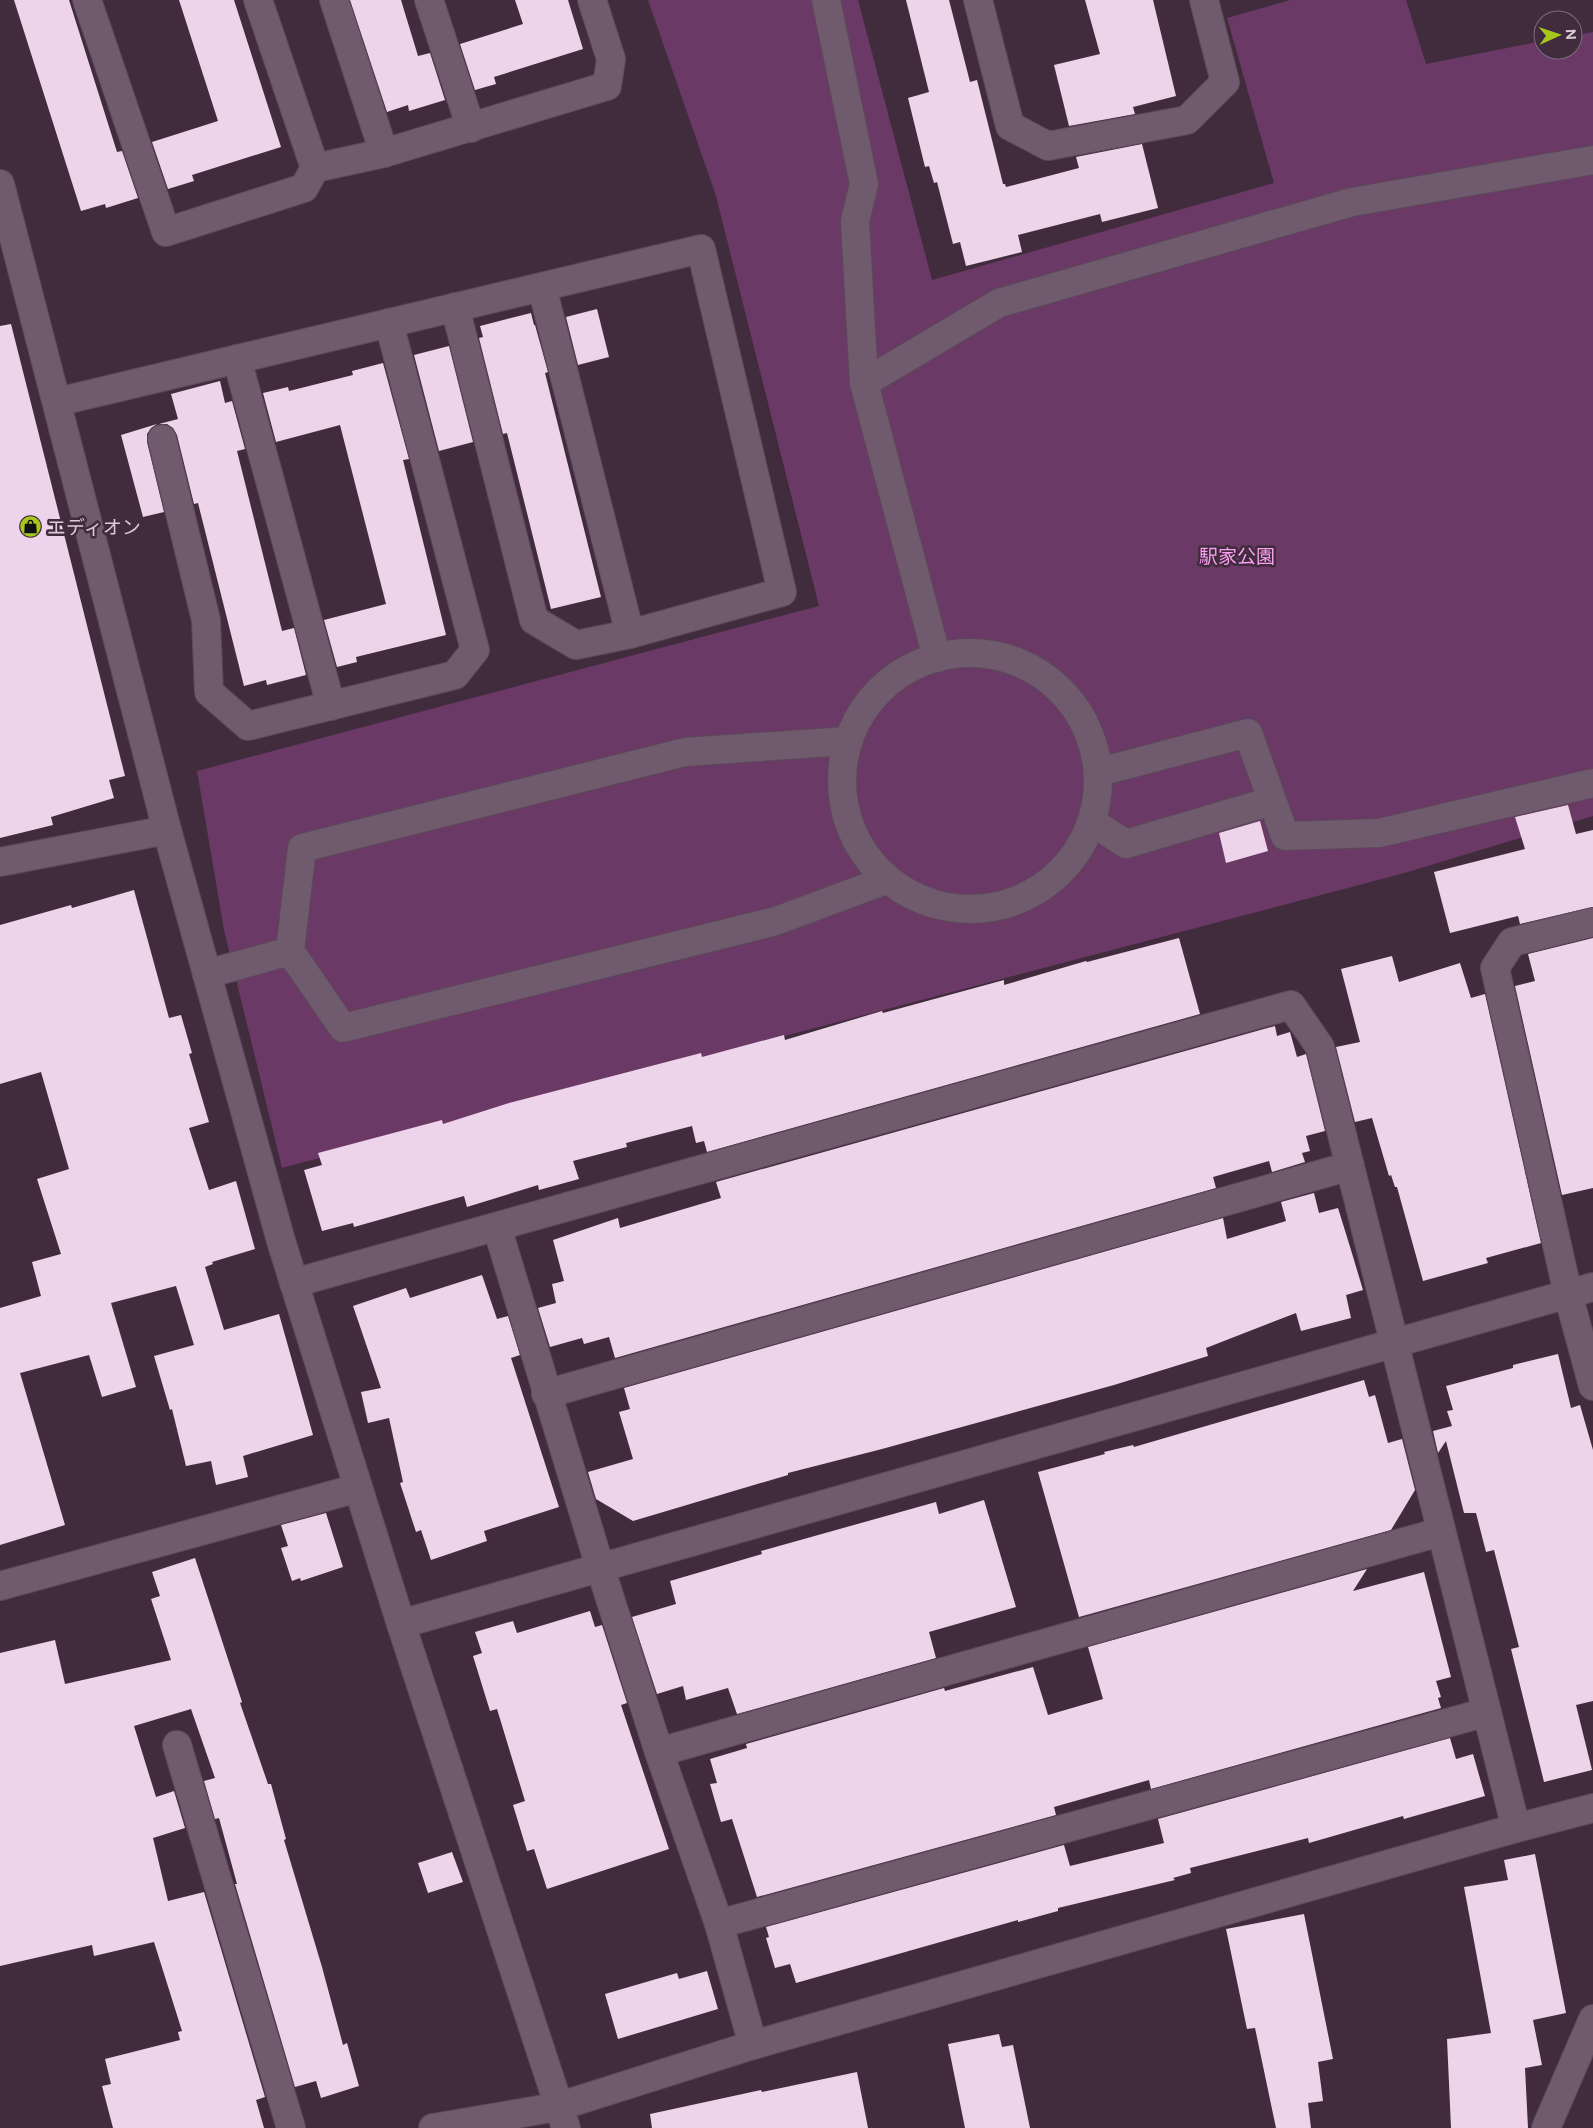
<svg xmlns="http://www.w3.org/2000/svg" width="1593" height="2128" viewBox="0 0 1593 2128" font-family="Figtree,'Noto Sans JP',sans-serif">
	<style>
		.green { fill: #6a3965 }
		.building { fill: #eed4ea }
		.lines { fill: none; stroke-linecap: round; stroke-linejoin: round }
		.minor-casing { stroke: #5c4a5a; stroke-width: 30 }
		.minor { stroke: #705a6d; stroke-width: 28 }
		.labels { text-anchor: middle; stroke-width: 5; stroke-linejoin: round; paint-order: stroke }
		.poi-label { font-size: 19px; fill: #d9ccd7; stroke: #402c3d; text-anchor: start }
		.park-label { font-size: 19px; fill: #fd9ff3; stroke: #402c3d }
	</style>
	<rect width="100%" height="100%" fill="#402c3d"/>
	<!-- green -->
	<path class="green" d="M648,0h210l74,280 342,-97 -47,-165 63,-18h116l20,64 117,-23v9h30v-14l20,-4v784l-192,58 -1119,294 -58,-238 -27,-159 622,-165 -103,-410z"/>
	<!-- building -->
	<g class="building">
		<path d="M14,0h55l48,152 5,-1 16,47 -32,10 -1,-4 -24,7z"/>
		<path d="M179,0h55l47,147 -89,28 2,6 -26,8 -16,-47 66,-21z"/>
		<path d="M350,0h51l17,56 12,-3 15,47 -36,11 -1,-6 -21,7z"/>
		<path d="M515,0h53l15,49 -89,28 2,7 -21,6 -15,-46 63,-20z"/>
		<path d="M906,0h43l21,82 7,-2 26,104h2l1,3 73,-19 -3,-11 66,-13 16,64 -56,14 -2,-8 -82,21 4,17 -56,14 -6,-24 -7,2 -16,-62 -3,1 -5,-17 -4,1 -17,-69 21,-6z"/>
		<path d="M1085,0h68l23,96 -43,11 2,7 -66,12 -15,-61 46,-11z"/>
		<path d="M597,309l12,48 -31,8 -12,-48z"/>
		<path d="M531,313l3,12h1l13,47 -3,1 56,224 -50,12 -44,-176 -4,1 -24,-96 4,-1 -3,-11z"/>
		<path d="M11,324l114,452 -16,4 5,18 -63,19 2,8 -53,13v-512z"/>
		<path d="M449,346l24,96 -34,9 -25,-96z"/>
		<path d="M383,363l26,96 -6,1 43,175 -90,22 1,5 -20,5 -13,-47 62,-16 -46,-179 -64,17 -13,-49 25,-6 1,4 64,-16 -1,-4z"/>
		<path d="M220,381l5,22 7,-2 13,48 -8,2 45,180 12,-3 12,47 -39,10 -1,-5 -22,6 -46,-183 -4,1 -17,-69 -4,-7 -6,-4h-8l19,-5 -7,-25z"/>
		<path d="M157,424l-6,4 -4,6v8l17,70 -21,5 -22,-82z"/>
		<path d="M1568,805l8,29 17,-4v77l-73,17 -2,-8 -68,17 -16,-61 91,-23 -10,-32z"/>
		<path d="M1260,821l8,30 -42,12 -7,-30z"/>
		<path d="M134,890l35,128 12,-3 11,38 -3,1 20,68 -20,6 20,62 27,-9 19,68 -43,13 1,2 -8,3 19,63 55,-16 34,121 -70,21 5,21 -32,8 -5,-24 -25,5 -14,-57 -2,1 -16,-54 40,-11 -18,-59 -65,17 25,84 -34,10 -13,-42 -69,18 45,152 -65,20v-237l41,-12 -9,-34 29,-8 -24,-75 32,-10 -28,-97 -41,12v-159l71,-20 1,3z"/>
		<path d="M1179,938l21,76 -493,138 -3,-11 -8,2 -4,-17 -66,17 1,4 -54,14 6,18 -40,11 -1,-5 -71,22 -3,-11 -110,31 -1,-4 -31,8 -18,-61 18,-5 -4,-12 124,-33 1,4 66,-21 192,-50 1,4 82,-22 1,5 97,-29 1,2 121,-33v5l82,-24 1,1z"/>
		<path d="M1593,938v250l-31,7 -47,-209 20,-5 -7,-27z"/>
		<path d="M1392,956l7,26 61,-19 11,35 14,-4 56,249 -55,15 2,5 -65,18 -26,-94h-2l-4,-12 -2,1 -17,-58 -17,4 -19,-75 24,-5 -19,-73z"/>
		<path d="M1275,1026l2,10 13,-4 7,25 9,-3 19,77 -19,5 4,15 -8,2 3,9 -33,10 -3,-11 -56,16 3,11 -601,170 -6,-21 -25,7 -2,-6 -32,9 -12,-39 18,-5 -4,-19 12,-3 -11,-41 65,-22 2,10 101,-30 -5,-16z"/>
		<path d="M1314,1193l5,20 19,-5 13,42 12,40 -17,5 5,23 -50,13 -5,-18 -90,35 2,8 -94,29 -232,64 -94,24v2l-155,46 -37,-22 -8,-27 45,-13 -14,-47 11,-3 -6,-21 599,-170 4,21 59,-18 -5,-19z"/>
		<path d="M482,1275l15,44 11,-3 12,39 -9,3 48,149 -75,24 3,10 -56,19 -10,-30 -5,2 -16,-49 3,-1 -14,-64 -21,5 -7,-31 20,-4 -28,-82 53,-18 4,10z"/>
		<path d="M1558,1354l13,54 9,-3 13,45v251l-17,4 16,65 -48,12 -33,-133 8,-2 -25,-97 -8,2 -10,-39h-12l-18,-72 -8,12 -5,-22 19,-5 -5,-15 6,-1 -7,-24 67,-18v-3z"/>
		<path d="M1364,1380l5,17 6,-2 13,48 14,-4 13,51 -24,40 -312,87 -41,-145 67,-18 -1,-2 29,-7 1,2z"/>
		<path d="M984,1500l32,107 -87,25 7,26 -199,56 -9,-26 -42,12 -3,-14 -26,8 -25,-77 44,-13 -6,-23 92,-27 -1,-3 175,-49 3,12z"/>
		<path d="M326,1513l17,54 -42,14 -1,-3 -8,3 -11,-33 7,-2 -7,-21z"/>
		<path d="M195,1558l47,144 -2,1 28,81h3l15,55 -2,1 38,127 21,78 4,-2 12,43 -38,12 -5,-17 -21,6 -60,-203h2l-18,-66 -4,1 -11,-38 11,-3 -24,-69 -57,17 22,71 18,-6 11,37 -32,10 15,63 36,-9 61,205 -9,3 8,28h-151l-11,-42 9,-2 -6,-25 75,-19 -2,-8 4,-1 -28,-89 -60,14 -2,-11 -92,21v-313l55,-13 10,44 106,-24 -20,-61 9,-3 -8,-24z"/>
		<path d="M1367,1569l-14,22 71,-19 27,105 -15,4 5,16 -3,1 3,10 -290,81 -2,-9 -95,27 2,8 -299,82 -25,-78 -11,3 -11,-38 7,-1 -7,-24 37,-11 -1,-4 198,-56 1,3 88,-24 15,48 55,-16 -15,-52z"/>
		<path d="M590,1611l5,16 7,-2 25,78 -6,2 48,144 -122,40 -13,-40 -7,2 -14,-46 12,-4 -28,-92 -7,2 -17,-55 9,-3 -7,-21 38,-11 4,12z"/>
		<path d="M1450,1738l6,21 17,-5 12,42 -81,23 -1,-3 -94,27 -1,-5 -118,30 1,5 -18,5 2,2 -117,28v3l-40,11v-2l-222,63 -6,-19 -15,4 -9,-30 3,-1 -3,-10 298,-82 6,21 94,-23 -6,-24z"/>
		<path d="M452,1852l11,30 -35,11 -10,-30z"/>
		<path d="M1535,1854l31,159 -33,7 9,45 -17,3 3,60h-77l-4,-89 44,-6 -27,-146 44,-7 -4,-20z"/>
		<path d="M1304,1914l29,145 -15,3 5,39 -15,2 3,25h-35l-21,-100 -8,1 -21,-100z"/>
		<path d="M707,1971l11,38 -100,30 -13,-45 72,-21 2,6z"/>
		<path d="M999,2034l3,13 11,-2 17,83h-65l-17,-84z"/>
		<path d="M857,2072l11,56h-216l-2,-14 111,-24 1,2z"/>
	</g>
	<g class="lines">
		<defs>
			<g id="minor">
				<path d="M87,0l79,232 138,-44 11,-20"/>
				<path d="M258,0l57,168 69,-15 223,-67 4,-27 -19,-59"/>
				<path d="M334,0l50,153"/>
				<path d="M429,0l42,128"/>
				<path d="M826,0l38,184 -9,37 9,162 73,275"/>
				<path d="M978,0l32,126 38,20 139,-26 38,-38 -21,-82"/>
				<path d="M0,184l167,646 114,411 120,383 165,504"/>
				<path d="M455,307l79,313 42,25 54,-11"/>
				<path d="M237,359l94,347"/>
				<path d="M864,383l135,-80 353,-101 241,-42"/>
				<path d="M57,402l644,-153 81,343 -152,42 -88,-347"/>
				<path d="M162,439l44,181 3,72 39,34 207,-51 20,-25 -86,-327"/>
				<circle cx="970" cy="781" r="128"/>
				<path d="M1099,772l149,-39 37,103 94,-3 214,-50"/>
				<path d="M1092,822l34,22 146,-43"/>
				<path d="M0,862l167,-32"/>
				<path d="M1593,922l-81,20 -17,26 73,326 25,92"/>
				<path d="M290,951l12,-103 383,-96 162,-11"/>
				<path d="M207,974l83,-23 53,77 433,-107 110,-41"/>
				<path d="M497,1227l103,340 59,185 60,172 34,121"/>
				<path d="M294,1283l997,-278 29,42 196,781"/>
				<path d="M546,1394l804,-228"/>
				<path d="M0,1586l358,-98"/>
				<path d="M401,1624l1192,-337"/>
				<path d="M177,1745l114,383"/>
				<path d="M659,1752l781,-220"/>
				<path d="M719,1924l768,-212"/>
				<path d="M433,2128l124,-21 196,-62 763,-217 77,-20"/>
				<path d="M1546,2128l47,-109"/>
			</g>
		</defs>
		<!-- minor casing -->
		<use href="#minor" class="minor-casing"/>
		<!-- minor -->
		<use href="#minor" class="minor"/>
	</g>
	<!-- icons -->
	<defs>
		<symbol id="shop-disc" viewBox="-11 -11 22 22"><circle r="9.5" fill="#a8c71d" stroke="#402c3d"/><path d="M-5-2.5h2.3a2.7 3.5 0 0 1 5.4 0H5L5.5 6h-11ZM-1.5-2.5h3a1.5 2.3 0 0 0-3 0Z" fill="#111"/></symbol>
	</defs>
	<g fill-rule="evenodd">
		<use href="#shop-disc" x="18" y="514" width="25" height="25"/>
	</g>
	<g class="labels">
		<!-- poi labels -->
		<g class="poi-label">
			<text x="47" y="534">エディオン</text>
		</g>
		<!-- park labels -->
		<g class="park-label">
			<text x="1237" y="563">駅家公園</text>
		</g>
	</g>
	<!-- north arrow -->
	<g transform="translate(1558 35) rotate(87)"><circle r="24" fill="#402c3d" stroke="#7d6c7b"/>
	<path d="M0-4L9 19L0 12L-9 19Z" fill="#a8c71d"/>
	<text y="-8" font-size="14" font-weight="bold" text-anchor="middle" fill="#d9ccd7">N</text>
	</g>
</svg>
